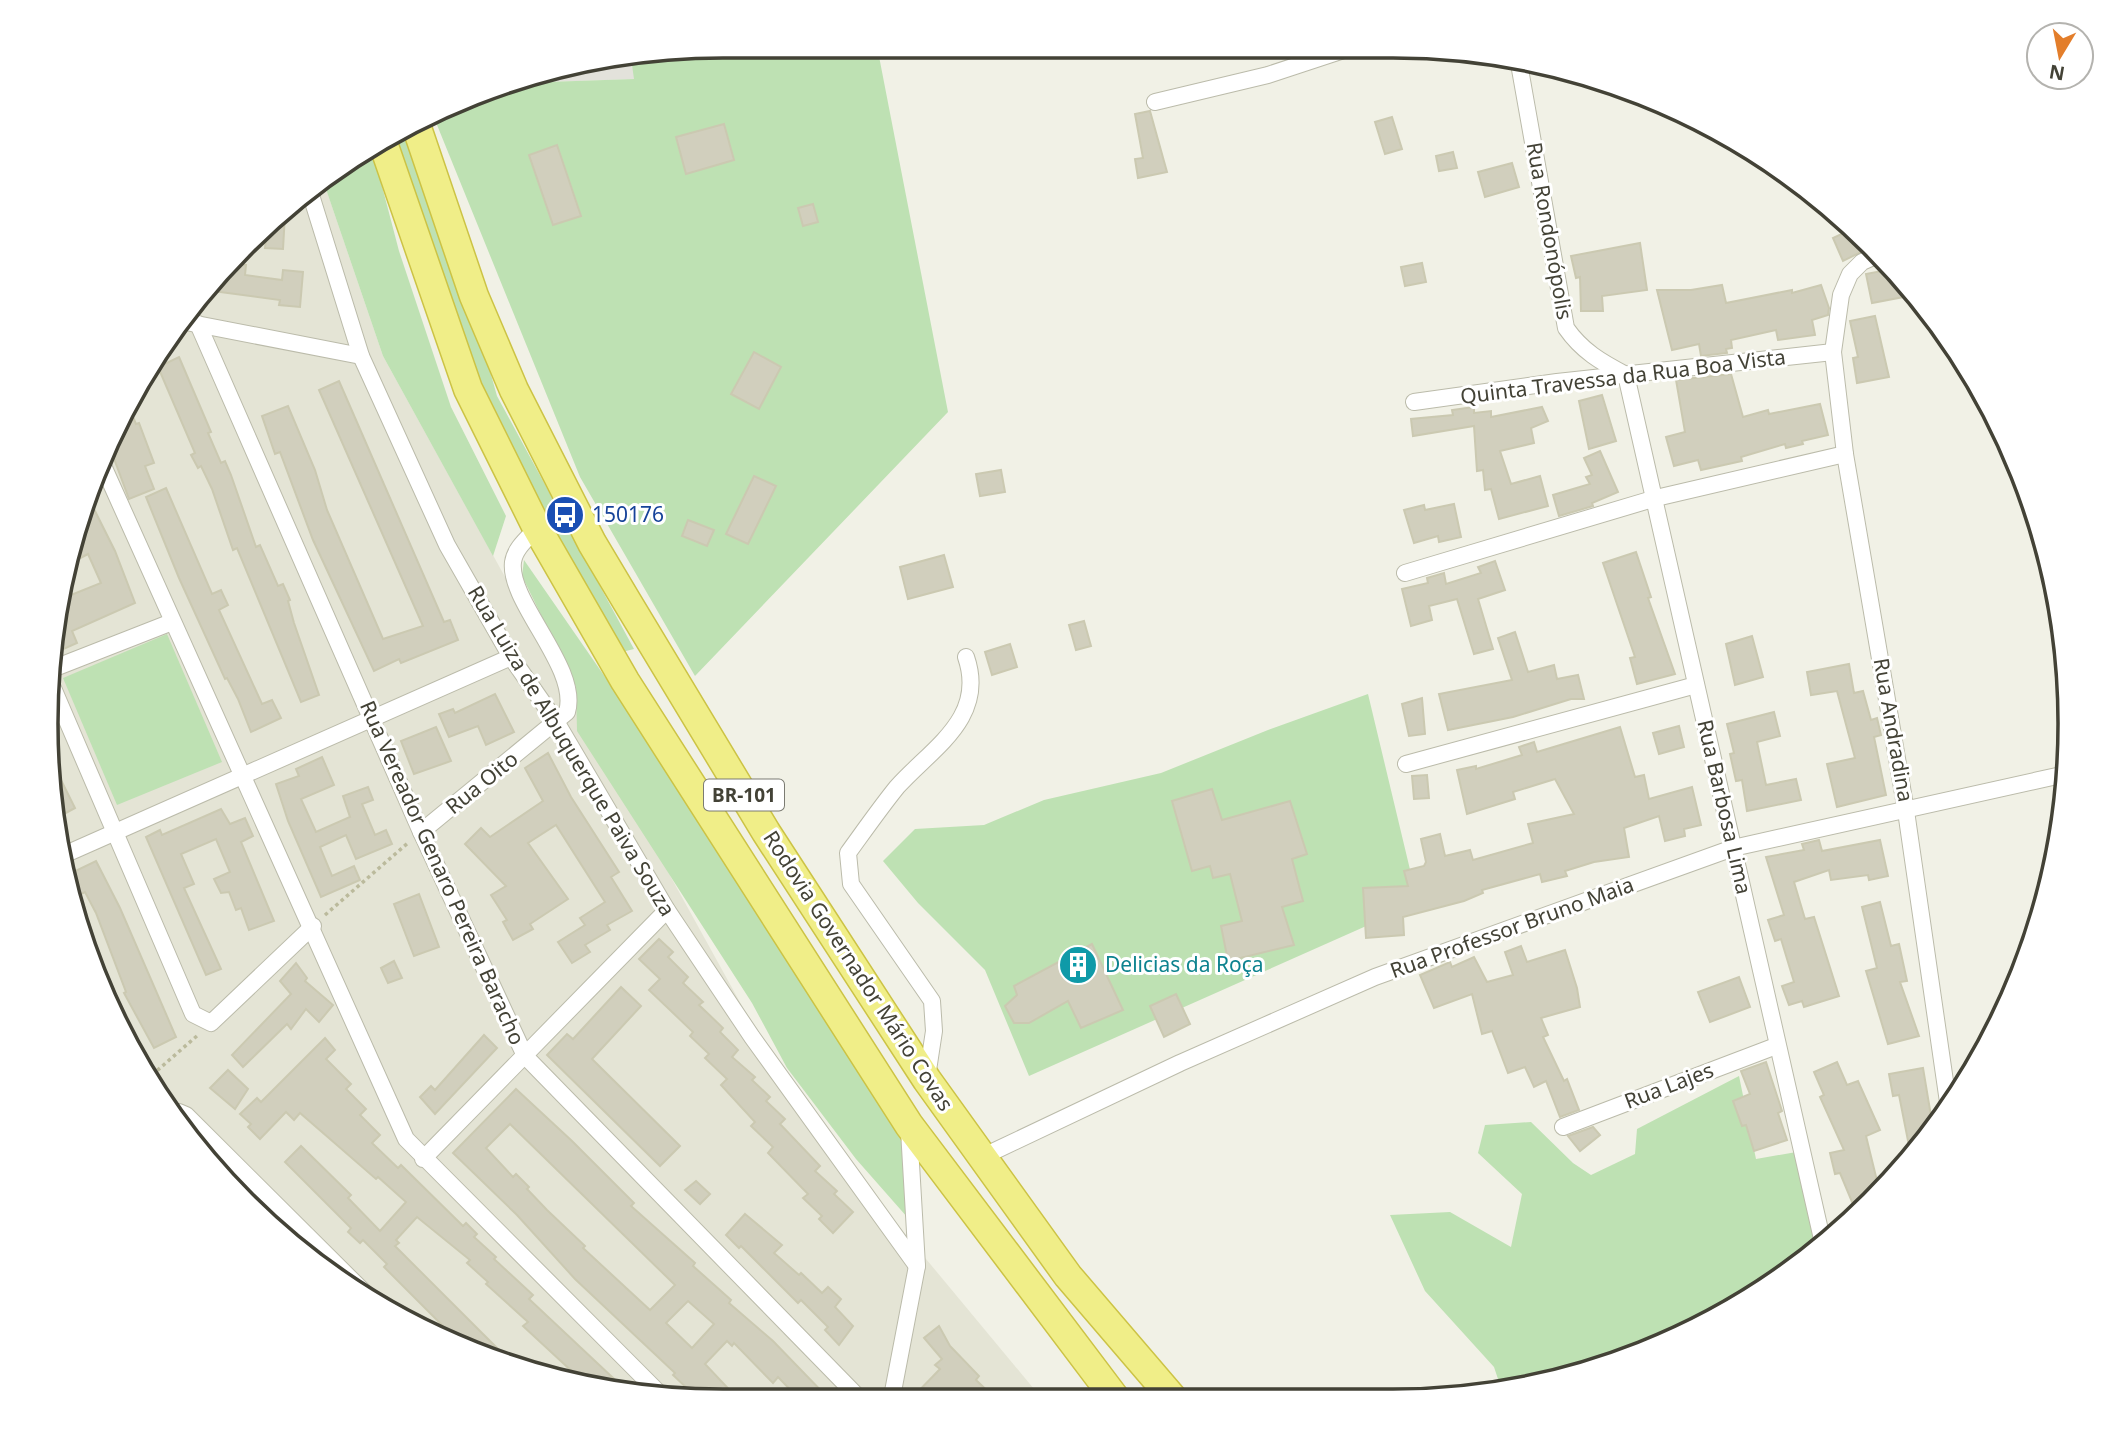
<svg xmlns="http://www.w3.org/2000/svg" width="2116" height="1447" viewBox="0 0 2116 1447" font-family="'Noto Sans',sans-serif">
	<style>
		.residential { fill: #e4e4d5 }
		.industrial { fill: #e3e2db }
		.green { fill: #bee1b3 }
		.building { fill: #d1cfbd; stroke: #cbc9b1; stroke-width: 2; fill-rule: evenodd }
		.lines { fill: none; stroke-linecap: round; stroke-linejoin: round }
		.minor-casing { stroke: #bba; stroke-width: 18 }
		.trunk-casing { stroke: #ccc345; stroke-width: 31 }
		.path { stroke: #bbba9c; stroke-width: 3.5; stroke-dasharray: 3.5 3.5; stroke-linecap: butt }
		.minor { stroke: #fff; stroke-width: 16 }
		.trunk { stroke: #f0ee88; stroke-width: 28 }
		.labels { text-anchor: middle; stroke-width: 6; stroke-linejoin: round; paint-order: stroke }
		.shield { fill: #fff; stroke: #7b7b72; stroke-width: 2 }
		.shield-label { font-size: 19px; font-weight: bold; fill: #434236 }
		.street-label { font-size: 21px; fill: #434236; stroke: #fff }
		.transit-label { font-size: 21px; fill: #164399; stroke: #fff; text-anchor: start }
		.culture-label { font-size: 21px; fill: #0d838f; stroke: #fff; text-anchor: start }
		.rim { fill: none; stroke: #434236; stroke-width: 3.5 }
	</style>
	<rect width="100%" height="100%" fill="#f1f1e6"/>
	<!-- residential -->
	<path class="residential" d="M323,180l60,176 411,744 250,301 -320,1 -133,-14 -127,-38 -118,-63 -102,-84 -128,-179 -58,-169 -7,-220 46,-171 116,-187z"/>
	<!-- industrial -->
	<path class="industrial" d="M631,58l4,21 -118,4 31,-14z"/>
	<!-- green -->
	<g class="green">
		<path d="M724,46h153l71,366 -253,264 -115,-199 -145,-357 82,-37 117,-4 -3,-21z"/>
		<path d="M421,126l76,270 137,253 -36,9 -61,-130 -151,-386z"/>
		<path d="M372,148l27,103 52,156 55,109 -13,40 -110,-200 -56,-164 -3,-12 23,-20z"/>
		<path d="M524,560l273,394 112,171 6,101 -59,-67 -69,-91 -35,-65 -175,-272 -1,-44 -54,-111z"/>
		<path d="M167,634l55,128 -105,43 -54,-127z"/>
		<path d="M1368,694l50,209 -389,173 -44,-106 -67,-67 -35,-42 32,-32 69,-4 60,-25 117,-27 107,-43z"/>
		<path d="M1739,1076l17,83 46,-8 21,87 -130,93 -169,58 -22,2 -8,-24 -69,-76 -35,-76 60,-3 61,35 11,-53 -44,-41 7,-28 46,-3 42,41 18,12 44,-21 2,-25z"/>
	</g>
	<!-- building -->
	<g class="building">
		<path d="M1150,111l17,61 -29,6 -3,-19 8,-1 -8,-44z"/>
		<path d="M1392,117l10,32 -17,5 -10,-32z"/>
		<path d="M724,124l10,36 -48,14 -10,-37z"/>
		<path d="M557,145l24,71 -28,9 -24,-70z"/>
		<path d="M1453,152l4,16 -18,3 -3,-15z"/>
		<path d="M1512,163l7,24 -34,10 -7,-25z"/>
		<path d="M813,204l5,18 -15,4 -5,-18z"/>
		<path d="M285,214l-2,35 -18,-1 2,-18z"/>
		<path d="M1850,230l3,7 6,-3 14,12 -30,15 -10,-23z"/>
		<path d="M1640,243l7,47 -45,6 1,15h-22l-1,-34 -4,1 -5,-22z"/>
		<path d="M229,263l17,2 -1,10 37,5 1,-10 20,2 -3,35 -21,-2 1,-5 -75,-10 9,-13z"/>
		<path d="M1422,263l4,19 -21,4 -4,-19z"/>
		<path d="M1892,269l22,26 -42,8 -6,-29z"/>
		<path d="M1722,285l4,18 66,-13v3l29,-8 8,23 -1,7 -16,5 3,15 -37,5 -2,-10 -45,10 1,8 -6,1 1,4 -26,3 -2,-12 -27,6 -15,-60h34z"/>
		<path d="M1875,316l14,61 -32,6 -4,-25 5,-1 -8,-36z"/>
		<path d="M754,352l27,15 -22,42 -28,-15z"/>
		<path d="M179,357l32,75 -3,1 13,30 4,-2 6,14 25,72 4,-2 18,41 5,-2 7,16 -2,1 6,22 25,72 -18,7 -64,-154 -4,2 -21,-61 -11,-23 -3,2 -7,-13 4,-2 -37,-86z"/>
		<path d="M1731,374l12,43 25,-7 1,4 51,-10 8,31 -26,6 1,3 -17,4 -1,-4 -44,13 1,4 -41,9 -3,-10 -24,6 -8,-29 19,-5 -9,-52z"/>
		<path d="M339,381l105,241 6,-2 8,20 -57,23 -2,-4 -25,12 -61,-131 -33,-88 -5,2 -13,-38 26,-10 27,64 12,40 56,129 40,-13 -104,-236z"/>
		<path d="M1602,395l14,46 -27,8 -10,-48z"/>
		<path d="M1474,407v6l17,-2v6l51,-10 6,14 -17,7 3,15 -34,8 11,33 29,-8 8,30 -49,13 -8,-30 -6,1 -2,-20 -6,1 -3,-45 -61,10 -2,-17 42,-4 -1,-5z"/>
		<path d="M130,410l6,14 3,-1 15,40 -9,3 9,23 -25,10 -20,-54z"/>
		<path d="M1600,451l18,41 -26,11 1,3 -34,10 -6,-21 37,-11 -4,-7 6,-2 -8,-17z"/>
		<path d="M1001,470l4,22 -25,4 -4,-22z"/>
		<path d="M754,476l22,10 -28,58 -22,-10z"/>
		<path d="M166,488l46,106 9,-4 7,15 -9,5 43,94 10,-4 9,18 -30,14 -13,-33 -11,-21 -2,1 -46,-101 -33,-81z"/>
		<path d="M88,497l27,54 20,52 -63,28 5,12 -25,11 -1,-19 10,-36 40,-16 -13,-29 -17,9z"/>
		<path d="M1454,504l7,33 -22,5 -1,-6 -24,7 -10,-33 20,-5 1,5z"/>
		<path d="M688,520l26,10 -7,16 -25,-10z"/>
		<path d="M1636,552l15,45 -3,1 27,76 -38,10 -7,-26 5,-1 -32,-94z"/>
		<path d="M944,555l9,32 -45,12 -8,-32z"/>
		<path d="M1495,561l10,29 -27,9 15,50 -19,5 -17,-55 -28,7 3,14 -21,6 -9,-37 26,-6 -1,-5 17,-5 2,11 35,-11 -3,-6z"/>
		<path d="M1084,621l7,25 -15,4 -7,-25z"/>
		<path d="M1515,632l13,40 26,-7 3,14 21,-4 6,24h-13l-58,18 -65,13 -9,-36 73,-14 -14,-42z"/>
		<path d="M1752,636l11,41 -28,8 -9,-41z"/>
		<path d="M1010,644l7,23 -25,8 -7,-23z"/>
		<path d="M1849,664l5,29 9,-2 8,29 6,-2 4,17 -7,2 12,58 -49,12 -10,-43 28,-6 -18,-67 -26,4 -4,-23z"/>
		<path d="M495,694l19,38 -28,13 -8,-19 -29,11 -10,-23 14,-5 2,4z"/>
		<path d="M1422,698l3,36 -16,2 -7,-32z"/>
		<path d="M1774,712l6,24 -23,6 9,43 30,-6 5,21 -54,11 -5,-31 -6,1 -6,-27 4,-1 -7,-29z"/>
		<path d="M1679,726l5,21 -25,7 -6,-21z"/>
		<path d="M436,727l15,34 -37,13 -13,-33z"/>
		<path d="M1620,727l15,50 9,-2 5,24 43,-12 9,38 -17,4 1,7 -20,5 -6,-25 -35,12 5,29 -35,5 -29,9 2,5 -25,6 -2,-8 -58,16 1,3 -19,8 -61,16 1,18 -38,3 -3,-50 45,-2 -4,-15 20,-5 2,-4 -5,-23 19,-5 5,22 25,-6 3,10 60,-17 -5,-19 46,-10 -19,-35 -42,13 2,7 -48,15 -10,-44 19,-4v3l46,-14 -3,-8 15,-5 3,10z"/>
		<path d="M548,753l23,44 48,75 -8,5 21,34 -25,14 3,5 -25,15 5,7 -18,11 -14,-21 27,-17 -5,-7 25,-16 -49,-77 -28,18 40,56 -38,25 3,5 -20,11 -10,-18 4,-2 -16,-25 15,-9 -41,-42 16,-16 9,9 53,-36 -18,-33z"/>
		<path d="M322,757l12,28 -33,14 15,33 34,-15 -7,-21 25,-9 5,13 -11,4 13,31 11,-5 6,14 -36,15 -10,-24 -26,12 12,29 22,-10 6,14 -39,17 -33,-76 -12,-37 23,-8 -3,-7z"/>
		<path d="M56,770l19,38 -13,7 -5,-11z"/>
		<path d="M1427,775l2,23 -15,1 -2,-23z"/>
		<path d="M1212,789l10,31 68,-19 17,53 -15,5 11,42 -21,6 12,38 -66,16 -7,-35 21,-5 -12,-47 -17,4 -3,-12 -18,5 -20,-70z"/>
		<path d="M221,809l9,15 15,-6 8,18 -12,6 33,79 -25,9 -8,-22 -5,2 -7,-18 -8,1 -7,-14 16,-7 -14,-33 -35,15 13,30 -10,4 37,81 -15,6 -60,-138 14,-7 2,5z"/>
		<path d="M1819,840l3,11 58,-11 8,36 -19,4 -1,-5 -37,5 -2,-10 -35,12 11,37 9,-2 25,79 -35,11 -2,-6 -13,4 -7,-19 12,-4 -13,-43 -6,2 -7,-21 16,-5 -18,-58 38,-7 -2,-6z"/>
		<path d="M96,861l24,47 56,129 -22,11 -30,-55 2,-1 -30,-79 -11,-21 -12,6 -8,-22z"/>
		<path d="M419,894l20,53 -25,9 -20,-52z"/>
		<path d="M1880,902l11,44 8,-2 8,37 -7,1 19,54 -31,8 -22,-73 11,-3 -15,-61z"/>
		<path d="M659,939l14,13 -5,5 20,20 -5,6 20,19 -4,3 24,23 -3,4 18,18 -6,7 23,20 -3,3 18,17 -4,4 19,18 -5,5 40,42 -5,5 22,20 -3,3 19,18 -20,21 -14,-14 3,-3 -19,-18 5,-4 -40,-41 5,-6 -22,-21 4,-4 -34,-37 6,-6 -22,-21 4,-4 -19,-18 3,-4 -44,-42 11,-11 -21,-20z"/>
		<path d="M1092,944l31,66 -42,18 -13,-27 -39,22h-15l-9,-17 12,-11 -3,-9z"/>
		<path d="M1521,946l6,16 38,-12 12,38 3,19 -39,11 7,17 -5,2 21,44 3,-2 12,31 -19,7 -14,-36 -12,6 -9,-20 -17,6 -16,-42 -10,3 -10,-40 -38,14 -14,-33 30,-13 2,5 22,-10 13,25 26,-7 -8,-23z"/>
		<path d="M394,961l8,17 -14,5 -7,-15z"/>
		<path d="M296,963l11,15 -2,3 28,24 -14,17 -13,-13 -15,20 -4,-5 -44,43 -11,-12 59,-61 -11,-13z"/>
		<path d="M1739,977l11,30 -40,15 -12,-30z"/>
		<path d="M621,987l20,19 -49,53 88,87 -20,20 -113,-111 20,-21 6,5z"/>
		<path d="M1176,994l14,30 -26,13 -14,-31z"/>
		<path d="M484,1035l13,13 -62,66 -15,-17 11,-11 4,4z"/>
		<path d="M325,1038l10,12 -9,9 25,25 -5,5 20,20 -6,6 20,20 -8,8 26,25 3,-3 62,61 3,-3 11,11 -3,3 22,20 -2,2 39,36 -4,4 99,93 -38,-4 -67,-62 5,-4 -42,-38 2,-2 -21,-19 3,-3 -53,-43 -21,23 3,3 -4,3 119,119 -46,-14 -84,-84 3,-3 -24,-24 -3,3 -12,-11 3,-4 -66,-66 16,-16 50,49 -3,3 32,33 26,-29 -28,-25 -2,2 -76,-66 -6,7 -8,-8 -26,27 -12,-12 3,-3 -11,-10 17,-16 4,4z"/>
		<path d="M1766,1062l16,49 -4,2 9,27 -33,11 -8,-26 -4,1 -9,-25 17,-7 -9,-23z"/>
		<path d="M1837,1062l10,23 11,-4 22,49 -14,6 14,57 -5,6 -23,3 -12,-29 -5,1 -5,-21 14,-3 -24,-53 4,-2 -10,-23z"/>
		<path d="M1923,1068l10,60 -22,28 -12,-61 -6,1 -4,-22z"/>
		<path d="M228,1070l20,19 -13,20 -25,-21z"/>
		<path d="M516,1089l56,52 62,62 -3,3 64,57 -2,3 38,34 -2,3 44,38 59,61h-30l-24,-25 -5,6 -39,-40 -2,3 -5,-5 -22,23 36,38 -56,-4 6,-6 -18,-17 2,-2 -100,-94 -58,-64 -64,-62zM510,1124l165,161 -25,25 -67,-62 2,-2 -38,-36 -20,-21 2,-2 -13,-13 -3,3 -27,-29zM688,1301l26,23 -22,24 -26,-25z"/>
		<path d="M1593,1127l7,8 -20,16 -12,-15z"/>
		<path d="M696,1181l14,13 -10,10 -15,-14z"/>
		<path d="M745,1214l37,31 -8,8 25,22 2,-2 21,20 6,-6 13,12 -6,8 18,19 -14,19 -14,-15 3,-3 -27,-27 -3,3 -57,-57 -2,2 -13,-13z"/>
		<path d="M939,1326l11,20 29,30 -3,4 23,22h-91l32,-33 -5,-4 7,-6 -18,-21z"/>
	</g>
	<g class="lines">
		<defs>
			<g id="minor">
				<path d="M1518,58l48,270c16,23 35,34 60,47l196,864"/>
				<path d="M1155,102l113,-27 88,-29"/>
				<path d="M310,192l51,164 86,189 64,112 46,66 110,187 85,127 165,229"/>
				<path d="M1880,254l-18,8 -12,12 -9,21 -8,57 12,102 61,357 43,298"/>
				<path d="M186,322l175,34"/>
				<path d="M198,324l223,508 104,224 338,346"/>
				<path d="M1414,402l143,-20 276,-30"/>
				<path d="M100,459l306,680 255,256"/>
				<path d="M1405,573l251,-75 189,-44"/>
				<path d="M52,669l120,-47"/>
				<path d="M53,688l140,326 18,9 102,-97"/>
				<path d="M1406,764l290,-79"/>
				<path d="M421,832l146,-120c13,-44 -59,-110 -54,-150 2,-14 15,-24 24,-34"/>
				<path d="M59,857l452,-200"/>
				<path d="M927,1077l7,-46 -2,-30 -81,-117 -3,-31c16,-22 32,-45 49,-66 35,-39 90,-69 69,-130"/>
				<path d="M179,1112l7,3 187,186"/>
				<path d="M1563,1127l213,-81"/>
				<path d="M984,1156l196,-93 195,-86 358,-129 333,-74"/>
				<path d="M423,1159l244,-249"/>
				<path d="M891,1402l26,-136 -8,-136"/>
			</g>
			<g id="trunk">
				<path d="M417,128l57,168 40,94 78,153 34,57 140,232 161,248 141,196 108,126"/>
				<path d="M383,143l85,246 69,139 88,153 284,444 209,277"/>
			</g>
		</defs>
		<!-- minor casing -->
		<use href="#minor" class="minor-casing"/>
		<!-- trunk casing -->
		<use href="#trunk" class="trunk-casing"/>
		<!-- path -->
		<g class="path">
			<path d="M325,915l84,-73"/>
			<path d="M152,1075l46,-40"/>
		</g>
		<!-- minor -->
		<use href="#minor" class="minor"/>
		<!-- trunk -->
		<use href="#trunk" class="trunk"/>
	</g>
	<!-- icons -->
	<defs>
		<symbol id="bus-disc" viewBox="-11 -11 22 22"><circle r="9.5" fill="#1a4fb4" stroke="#fff"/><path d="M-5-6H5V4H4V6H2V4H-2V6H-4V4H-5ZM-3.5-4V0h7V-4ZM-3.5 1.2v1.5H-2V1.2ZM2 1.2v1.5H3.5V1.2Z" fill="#fff"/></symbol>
		<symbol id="building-disc" viewBox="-11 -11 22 22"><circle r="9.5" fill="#0f9aa8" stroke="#fff"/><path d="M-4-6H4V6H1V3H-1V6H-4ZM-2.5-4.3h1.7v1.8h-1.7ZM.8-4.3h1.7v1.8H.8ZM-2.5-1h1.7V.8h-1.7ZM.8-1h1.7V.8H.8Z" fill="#fff"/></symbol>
	</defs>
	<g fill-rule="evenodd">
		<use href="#bus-disc" x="543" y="493" width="44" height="44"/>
		<use href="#building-disc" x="1056" y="943" width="44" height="44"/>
	</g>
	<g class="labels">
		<!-- shield labels -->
		<rect class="shield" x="704" y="779.5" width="80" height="31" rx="5"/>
		<g class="shield-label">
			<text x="744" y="802">BR-101</text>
		</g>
		<!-- street labels -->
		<g class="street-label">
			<text transform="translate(1549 231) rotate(80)" y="7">Rua Rondonópolis</text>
			<text transform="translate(1623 377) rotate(-7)" y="7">Quinta Travessa da Rua Boa Vista</text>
			<text transform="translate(1893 730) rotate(80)" y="7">Rua Andradina</text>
			<text transform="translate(571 751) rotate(59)" y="7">Rua Luiza de Albuquerque Paiva Souza</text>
			<text transform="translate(482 783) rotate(-39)" y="7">Rua Oito</text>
			<text transform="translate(1724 807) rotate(77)" y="7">Rua Barbosa Lima</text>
			<text transform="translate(442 873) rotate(66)" y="7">Rua Vereador Genaro Pereira Baracho</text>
			<text transform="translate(1512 928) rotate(-20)" y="7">Rua Professor Bruno Maia</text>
			<text transform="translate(858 971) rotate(57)" y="7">Rodovia Governador Mário Covas</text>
			<text transform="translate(1669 1086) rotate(-21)" y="7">Rua Lajes</text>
		</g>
		<!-- transit labels -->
		<g class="transit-label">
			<text x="592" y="522">150176</text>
		</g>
		<!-- culture labels -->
		<g class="culture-label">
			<text x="1105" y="972">Delicias da Roça</text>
		</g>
	</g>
	<!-- crop -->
	<path d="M0 0H2116V1447H0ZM723 58H1393A665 665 0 0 1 2058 723V724A665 665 0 0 1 1393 1389H723A665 665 0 0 1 58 724V723A665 665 0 0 1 723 58Z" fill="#fff" fill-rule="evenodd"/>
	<path class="rim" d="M723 58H1393A665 665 0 0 1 2058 723V724A665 665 0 0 1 1393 1389H723A665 665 0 0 1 58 724V723A665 665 0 0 1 723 58Z"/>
	<!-- north arrow -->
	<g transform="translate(2060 56) rotate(190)"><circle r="33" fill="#ffffff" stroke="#b4b3af" stroke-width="2"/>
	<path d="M0-5L12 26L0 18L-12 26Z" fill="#e37e2b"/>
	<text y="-10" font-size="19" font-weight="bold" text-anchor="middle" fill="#434236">N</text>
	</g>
</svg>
